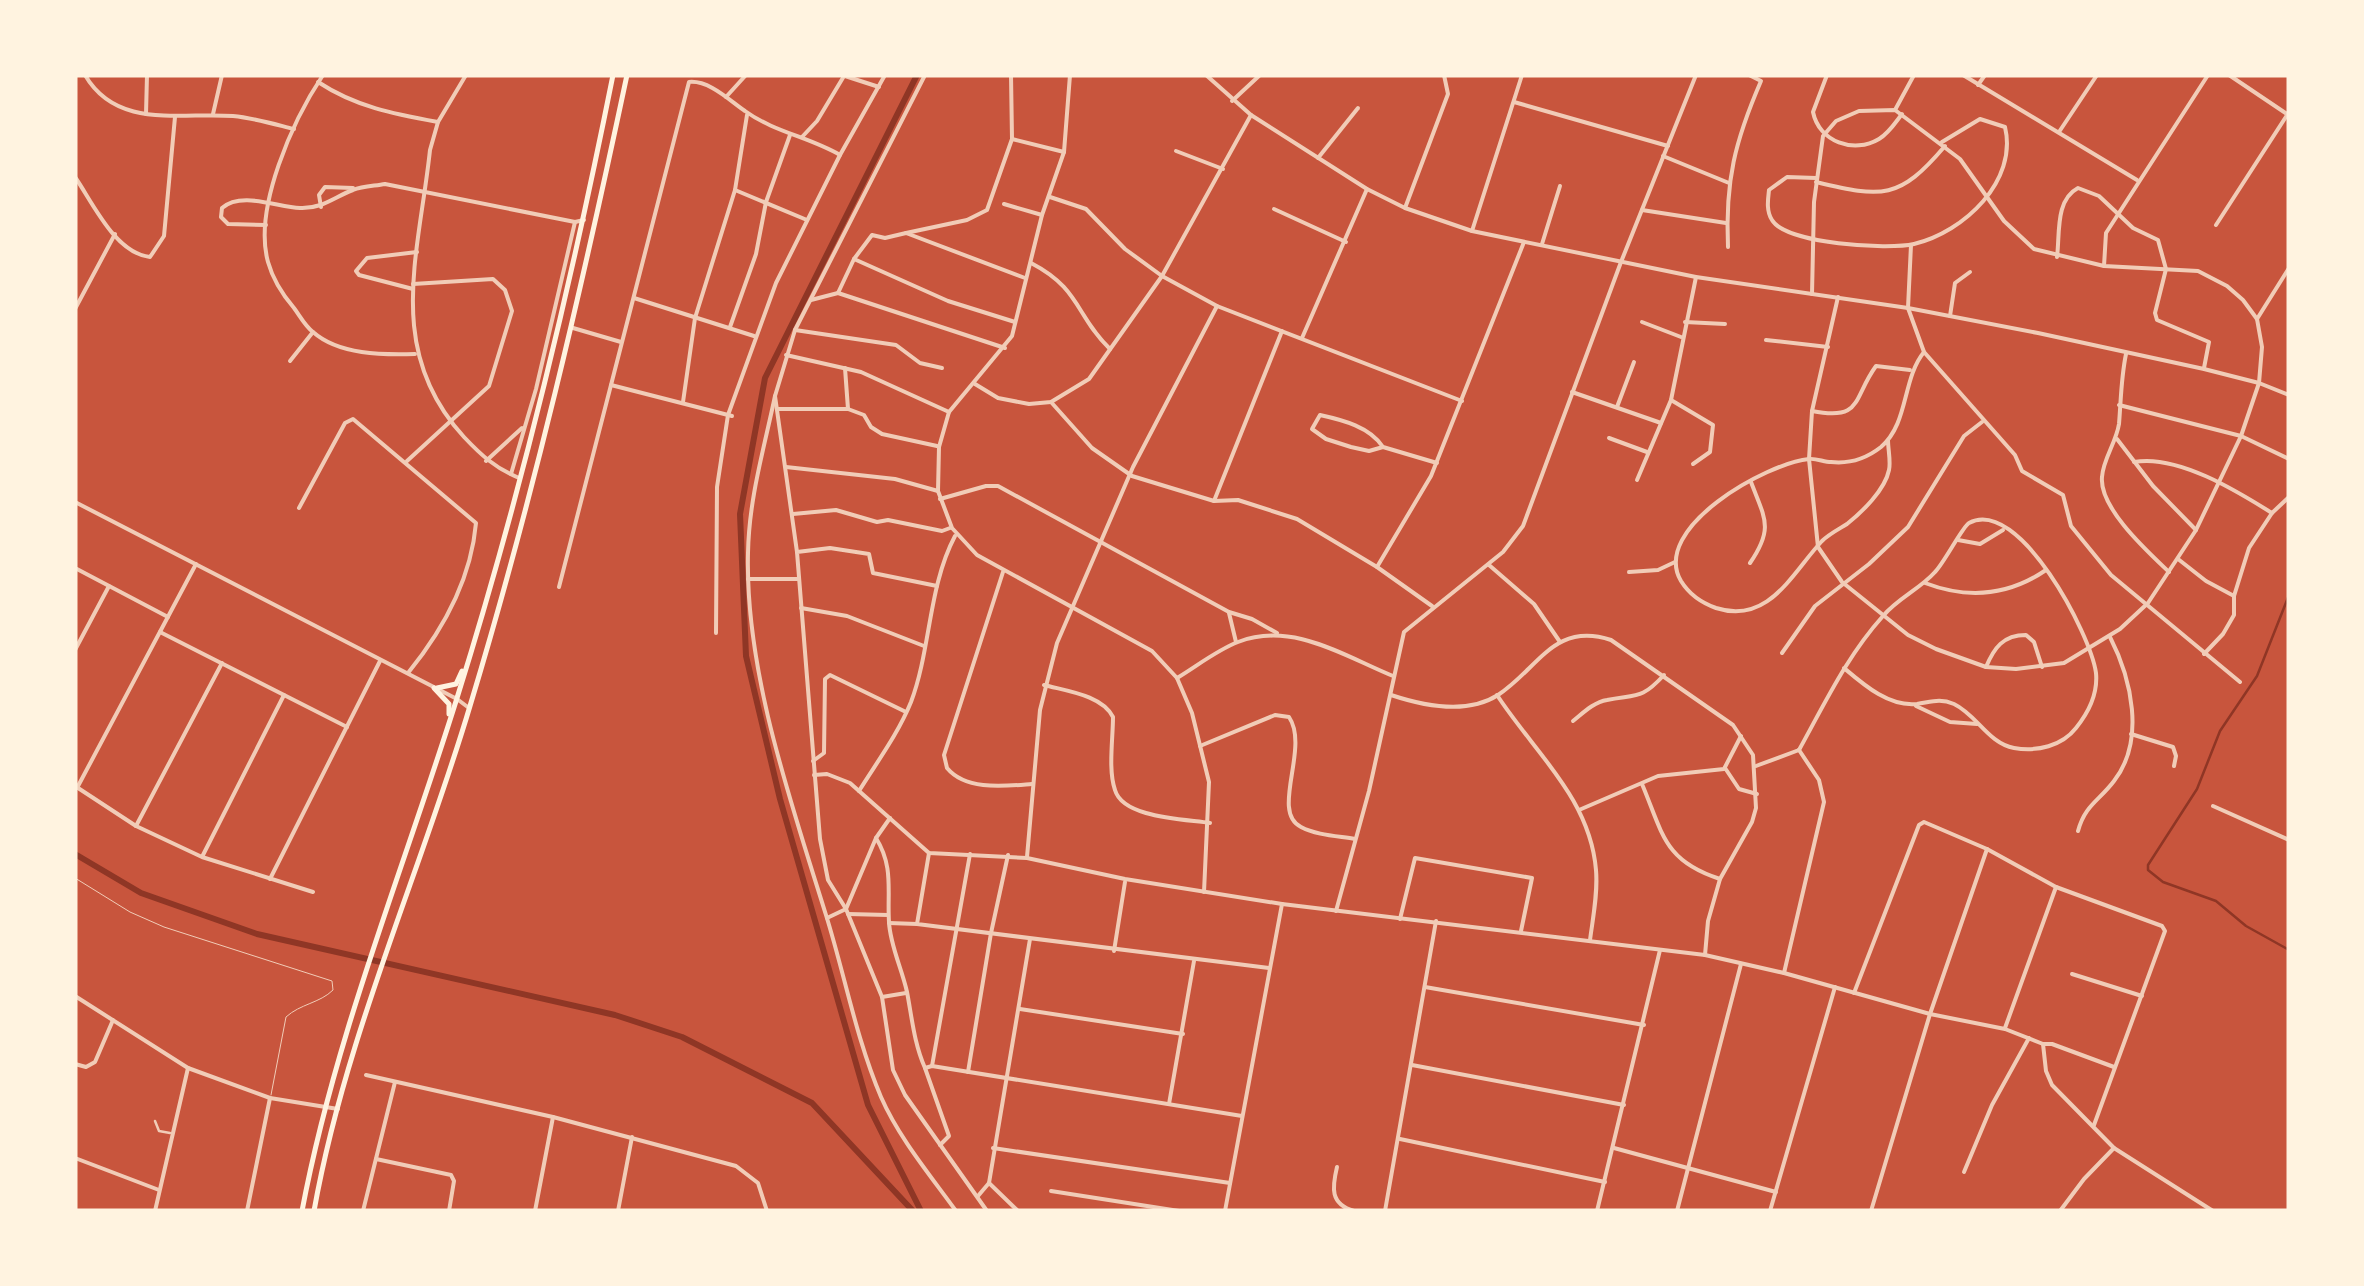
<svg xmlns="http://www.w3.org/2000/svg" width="2364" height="1286" viewBox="0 0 2364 1286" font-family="Spectral,serif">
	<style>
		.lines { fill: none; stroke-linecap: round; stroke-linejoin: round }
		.stream { stroke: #8f3625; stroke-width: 2.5 }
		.canal { stroke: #8f3625; stroke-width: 6 }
		.service { stroke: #f1ccb7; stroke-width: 1 }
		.pedestrian { stroke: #f1ccb7; stroke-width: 2.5 }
		.minor { stroke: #f1ccb7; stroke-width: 4 }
		.tertiary { stroke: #f1ccb7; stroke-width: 4 }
		.trunk { stroke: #fff3e0; stroke-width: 5 }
	</style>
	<rect width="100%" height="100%" fill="#c8553d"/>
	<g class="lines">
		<!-- stream -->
		<path class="stream" d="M2289,595l-32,81 -37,55 -23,58 -49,76v5l15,12 53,19 30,25 43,24"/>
		<!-- canal -->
		<g class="canal">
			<path d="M917,75l-152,303 -25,136 6,142 34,143 88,306 53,106"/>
			<path d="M75,854l66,39 116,41 358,81 67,22 130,66 101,108"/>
		</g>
		<!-- service -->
		<path class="service" d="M75,878l55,34 34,15 168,54 1,9c-13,13 -33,14 -47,27l-15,78"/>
		<!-- pedestrian -->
		<path class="pedestrian" d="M155,1121l4,10 11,2"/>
		<!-- minor -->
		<g class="minor">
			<path d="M85,75c32,55 96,37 148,41 21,2 41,8 61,13"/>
			<path d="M323,75c-30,45 -70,133 -55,187 5,18 14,32 26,46 6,8 11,18 19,24 26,23 70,23 102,22"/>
			<path d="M466,75l-28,47 -8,28c-11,104 -46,200 34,287 17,18 31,31 55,41"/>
			<path d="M558,75h9"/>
			<path d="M1070,75l-6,77 -22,63 -30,121 -63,76 -10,35 -1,44 14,37 25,27 175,96 25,27 15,35 17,69 -5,110"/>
			<path d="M1827,75l-14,37c6,30 41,42 66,27 10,-6 16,-16 23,-25"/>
			<path d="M1963,75l174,105"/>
			<path d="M2229,75l58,39"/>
			<path d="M845,76l34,11"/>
			<path d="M318,82c38,25 76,32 120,40"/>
			<path d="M1978,85l7,-10"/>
			<path d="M726,97l20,-22"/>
			<path d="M1232,101l28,-26"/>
			<path d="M1514,102l154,44"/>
			<path d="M1895,110l19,-35"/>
			<path d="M146,114l1,-39"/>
			<path d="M213,114l9,-39"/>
			<path d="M2059,132l38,-57"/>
			<path d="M802,137l15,-16 27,-45"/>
			<path d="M1012,139l52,13"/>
			<path d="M1176,151l47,18"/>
			<path d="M1663,156l66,27"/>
			<path d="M1318,158l40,-50"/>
			<path d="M75,177c18,26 40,76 75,80l14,-21 11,-119"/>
			<path d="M1816,178l-29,-1 -18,13c-1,9 -3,21 3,30 14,24 116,30 142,24 50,-12 104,-63 91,-117l-25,-8 -38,23"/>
			<path d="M1816,182c67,16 83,18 129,-36"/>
			<path d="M735,190l72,30"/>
			<path d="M1050,197l36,12 39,40 37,27 55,30 245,95"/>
			<path d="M1004,204l38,11"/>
			<path d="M321,207l-2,-12 6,-8 28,1"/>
			<path d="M1405,208l43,-114 -4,-19"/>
			<path d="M1274,209l72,33"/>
			<path d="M1642,210l84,13"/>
			<path d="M266,225l-38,-1 -7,-7 1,-9c19,-17 55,-1 78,0 22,1 34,-11 53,-18 10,-4 22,-4 32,-6l190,38 9,-2"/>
			<path d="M2216,225l73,-113"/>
			<path d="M1472,231l50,-156"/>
			<path d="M906,233l61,-13 20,-10 25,-71 -1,-64"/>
			<path d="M1542,244l18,-58"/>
			<path d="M1911,245l-3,63 16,44 91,103 7,16 41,24 8,31 40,49 129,107"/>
			<path d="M1728,247c-3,-66 7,-106 33,-166l-12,-6"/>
			<path d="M2057,257c3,-23 -2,-57 21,-69l21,8 34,32 25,12 8,29 -11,44 2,7 52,22 -5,26"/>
			<path d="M854,259l94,42 67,21"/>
			<path d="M1031,263c50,26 44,52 79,86"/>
			<path d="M2104,266l2,-33 102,-158"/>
			<path d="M413,289l-54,-14 -3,-4 11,-13 50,-6"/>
			<path d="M838,293l16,-34 18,-24 13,3 21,-5 119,45"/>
			<path d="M1812,294l2,-92 9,-66 13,-15 23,-10 36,-1 65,49 44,62 30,28 70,17 94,5 29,15 16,14 14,19 5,28 -3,36 -18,53 -45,94 -48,73 -28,26 -56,34 -48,6 -30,-2 -50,-18 -28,-14 -66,-53 -24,-35 -9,-88 3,-48 26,-114"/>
			<path d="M634,298l120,38"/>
			<path d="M811,300l27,-7 167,55"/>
			<path d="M75,309l40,-75"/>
			<path d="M1950,316l5,-33 15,-11"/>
			<path d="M2257,319l32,-51"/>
			<path d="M1642,322l39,15"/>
			<path d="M1685,322l40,2"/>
			<path d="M730,327l26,-73 10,-52 24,-67"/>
			<path d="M573,328l48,14"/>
			<path d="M795,330l101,15 24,18 22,5"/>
			<path d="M1302,338l65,-149"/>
			<path d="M1766,340l62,7"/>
			<path d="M2126,354c-5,24 -5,46 -7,70 -3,19 -16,35 -17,53 -3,31 46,75 67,95"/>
			<path d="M786,355l75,17 88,40"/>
			<path d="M290,361l23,-29"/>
			<path d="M845,368l3,41"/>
			<path d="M975,384l23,14 31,6 22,-2 38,-23 73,-103 89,-161"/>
			<path d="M611,385l121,31"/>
			<path d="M1572,392l89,31"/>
			<path d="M775,396c-11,53 -26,102 -27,157 -3,119 43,249 78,362 19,61 30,123 55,182 18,41 49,78 75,114"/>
			<path d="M1671,400l42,25 -3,27 -17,12"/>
			<path d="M683,402l12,-84 40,-128 12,-75"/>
			<path d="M1051,402l41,46 40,28 82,25 24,-1 59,19 80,48 55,39"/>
			<path d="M2119,405l122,31 48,23"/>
			<path d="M1617,407l17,-45"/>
			<path d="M778,409h70l16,6 7,12 11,7 55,12"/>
			<path d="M1812,411c51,10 40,-12 64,-45l34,4"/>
			<path d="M1609,438l38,14"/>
			<path d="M2117,439l36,47 43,44"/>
			<path d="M1888,440c0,9 3,22 1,30 -4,20 -27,42 -42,54 -8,5 -18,10 -25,17 -30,32 -53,84 -106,67 -14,-5 -27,-14 -35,-27 -31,-53 86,-118 128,-122 7,-1 15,3 22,3 18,2 36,-4 50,-15 28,-24 21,-68 43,-95"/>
			<path d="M1383,447c-13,-20 -40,-27 -63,-32l-8,14 14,10 25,8 18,4 14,-4 54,16"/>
			<path d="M407,461l82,-75 23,-75 -7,-21 -12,-11 -80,5"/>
			<path d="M486,461l36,-33"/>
			<path d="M2134,462c43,-8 103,29 138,51"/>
			<path d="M786,467l109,12 43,12"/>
			<path d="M511,474l25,-85 39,-167"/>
			<path d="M1637,480l34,-80 25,-123"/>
			<path d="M940,499l46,-13h12l231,126 23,7 25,14"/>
			<path d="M1214,501l68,-170"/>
			<path d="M75,502l382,197 12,9"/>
			<path d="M299,508l46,-85 8,-4 123,104c-5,57 -33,107 -68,150"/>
			<path d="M793,514l43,-4 41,12 11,-2 54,11 8,-3"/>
			<path d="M1958,540l22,4 23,-14"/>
			<path d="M797,552l-22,-156 20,-66 130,-255"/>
			<path d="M2178,559l28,22 28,15"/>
			<path d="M1750,563c24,-35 15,-44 1,-81"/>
			<path d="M1489,565l45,39 26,38"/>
			<path d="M1377,567l54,-91 93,-234"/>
			<path d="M75,568l93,49"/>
			<path d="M1003,572l-59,183 3,13c19,23 58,18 85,16"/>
			<path d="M1629,572l29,-2 17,-8"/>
			<path d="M748,579h50"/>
			<path d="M1925,583c42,16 83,13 121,-13"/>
			<path d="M559,587l130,-505c20,-2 40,18 56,29 29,21 64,26 95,44"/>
			<path d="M801,608l46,8 77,30"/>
			<path d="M1229,613l7,29"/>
			<path d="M160,632l187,95"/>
			<path d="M716,633l1,-146 11,-72 48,-132 64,-128 45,-80"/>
			<path d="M75,650l34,-64"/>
			<path d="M1782,653l33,-47 54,-42 39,-37 56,-91 18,-14"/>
			<path d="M2204,654l19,-20 11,-19v-19l15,-48 23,-35 17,-16"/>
			<path d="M1986,667c8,-19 17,-32 40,-32l8,7 8,25"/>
			<path d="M1177,678c20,-12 40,-28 61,-36 54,-21 106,14 155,34"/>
			<path d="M1044,685c22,6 58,10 69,32 0,22 -5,53 2,73 8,28 69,29 95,33"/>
			<path d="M1391,695c33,11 76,20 107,0 40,-26 56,-74 113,-55l122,85 20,30 3,53 -4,14 -32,57 -12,42 -3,34"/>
			<path d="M1497,695c37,57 93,103 99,175 2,23 -3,47 -6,70"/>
			<path d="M1916,706l34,16 27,2"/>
			<path d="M1573,721c10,-8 21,-19 34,-21 30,-6 34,0 57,-25"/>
			<path d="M2131,734l42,13 3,9 -2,10"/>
			<path d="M1200,746l75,-31 14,2c21,31 -19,95 12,110 15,8 36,9 54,12"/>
			<path d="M1799,750c26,-47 48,-94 84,-134 15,-18 37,-27 52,-44 9,-9 28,-46 34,-49 50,-27 122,112 127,150 2,21 -7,39 -20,55 -14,18 -39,24 -62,20 -26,-5 -37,-33 -60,-44 -14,-6 -23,-2 -37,0 -28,3 -53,-19 -73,-36"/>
			<path d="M813,761l11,-8 1,-74 5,-4 76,37"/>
			<path d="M1756,766l43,-16"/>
			<path d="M1725,768l14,21 18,5"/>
			<path d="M814,775l13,-1 23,9 79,70 98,5 98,21 157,25 -57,307"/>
			<path d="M1642,784c21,50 22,77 78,95"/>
			<path d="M75,786l61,40 66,31 111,35"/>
			<path d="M77,788l119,-224"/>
			<path d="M859,791c18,-29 39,-57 52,-89 20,-53 17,-115 44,-166"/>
			<path d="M2213,806l76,34"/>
			<path d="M1579,810l79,-34 66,-7 17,-33"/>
			<path d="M890,818l-14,20 -30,71 36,88 11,73 12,25 82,116"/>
			<path d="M136,826l86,-163"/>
			<path d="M2078,831c7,-26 21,-30 36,-50 32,-41 17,-103 -4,-144"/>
			<path d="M876,838c18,29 11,53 13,84 1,23 13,47 18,70 5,26 7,51 18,76l7,-2 310,50"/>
			<path d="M929,853l-12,71 352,44"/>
			<path d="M203,855l81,-160"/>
			<path d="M1027,857l13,-147 17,-67 76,-176 84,-161"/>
			<path d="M270,879l110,-218"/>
			<path d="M848,914l40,1"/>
			<path d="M827,918l19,-9 -18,-29 -8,-41 -23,-287 33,-4 39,6 4,19 64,13"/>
			<path d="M1400,919l15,-61 117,20 -11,53"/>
			<path d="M889,923l28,1"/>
			<path d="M1114,951l11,-69"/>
			<path d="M1784,973l40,-171 -5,-22 -20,-30"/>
			<path d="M2072,974l70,22"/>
			<path d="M1425,987l219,38"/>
			<path d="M1854,993l65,-168 5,-3 63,27 69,38 106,39 3,5 -71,194"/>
			<path d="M75,996l113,72 82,30 68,11"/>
			<path d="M882,997l24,-4"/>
			<path d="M1020,1009l163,25"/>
			<path d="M2005,1028l51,-141"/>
			<path d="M2043,1044h9l62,23"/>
			<path d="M75,1064l11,3 9,-5 18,-42"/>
			<path d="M1412,1065l212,40"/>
			<path d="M932,1066l38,-212"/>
			<path d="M925,1068l24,68 -9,9"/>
			<path d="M968,1072l23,-139 17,-78"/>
			<path d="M366,1075l187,42 183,49 22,17 9,28"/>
			<path d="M1169,1104l25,-143"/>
			<path d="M1400,1139l205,43"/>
			<path d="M993,1148l237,35"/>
			<path d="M1614,1148l162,44"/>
			<path d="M75,1158l84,32"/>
			<path d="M376,1159l75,16 3,6 -5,30"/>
			<path d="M1337,1167c-5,21 -7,37 17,44"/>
			<path d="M1964,1172l28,-67 37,-67"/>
			<path d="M989,1183l29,28"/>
			<path d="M1051,1191l128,20"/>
			<path d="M978,1196l11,-13 41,-244"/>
			<path d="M155,1211l33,-143"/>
			<path d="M247,1211l23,-113"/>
			<path d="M363,1211l32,-129"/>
			<path d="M535,1211l18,-94"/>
			<path d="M618,1211l14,-74"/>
			<path d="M1597,1211l63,-261"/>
			<path d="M1677,1211l64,-247"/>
			<path d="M1770,1211l65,-224"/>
			<path d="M1871,1211l59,-197 57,-165"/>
			<path d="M2060,1211l24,-32 30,-31"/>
		</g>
		<!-- tertiary -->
		<g class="tertiary">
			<path d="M1206,75l45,40 116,74 38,19 67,23 224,46 212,31 130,25 166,36 55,14 30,12"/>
			<path d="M1282,904l423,51 79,18 146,41 75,15 38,15 3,27 6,14 62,63 99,63"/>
			<path d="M1336,911l33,-120 35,-159 99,-80 20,-26 98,-264 75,-187"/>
			<path d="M1385,1211l51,-290"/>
		</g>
		<!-- trunk -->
		<g class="trunk">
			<path d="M434,688l15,16v10"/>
			<path d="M437,688l19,-4 6,-13"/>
			<path d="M302,1211c33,-175 102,-343 155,-513 64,-204 114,-413 156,-623"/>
			<path d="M314,1211c31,-174 106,-337 156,-505 63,-208 112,-419 157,-631"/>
		</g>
	</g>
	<!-- border -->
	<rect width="2364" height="1286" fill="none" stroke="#fff3e0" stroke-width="155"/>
</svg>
